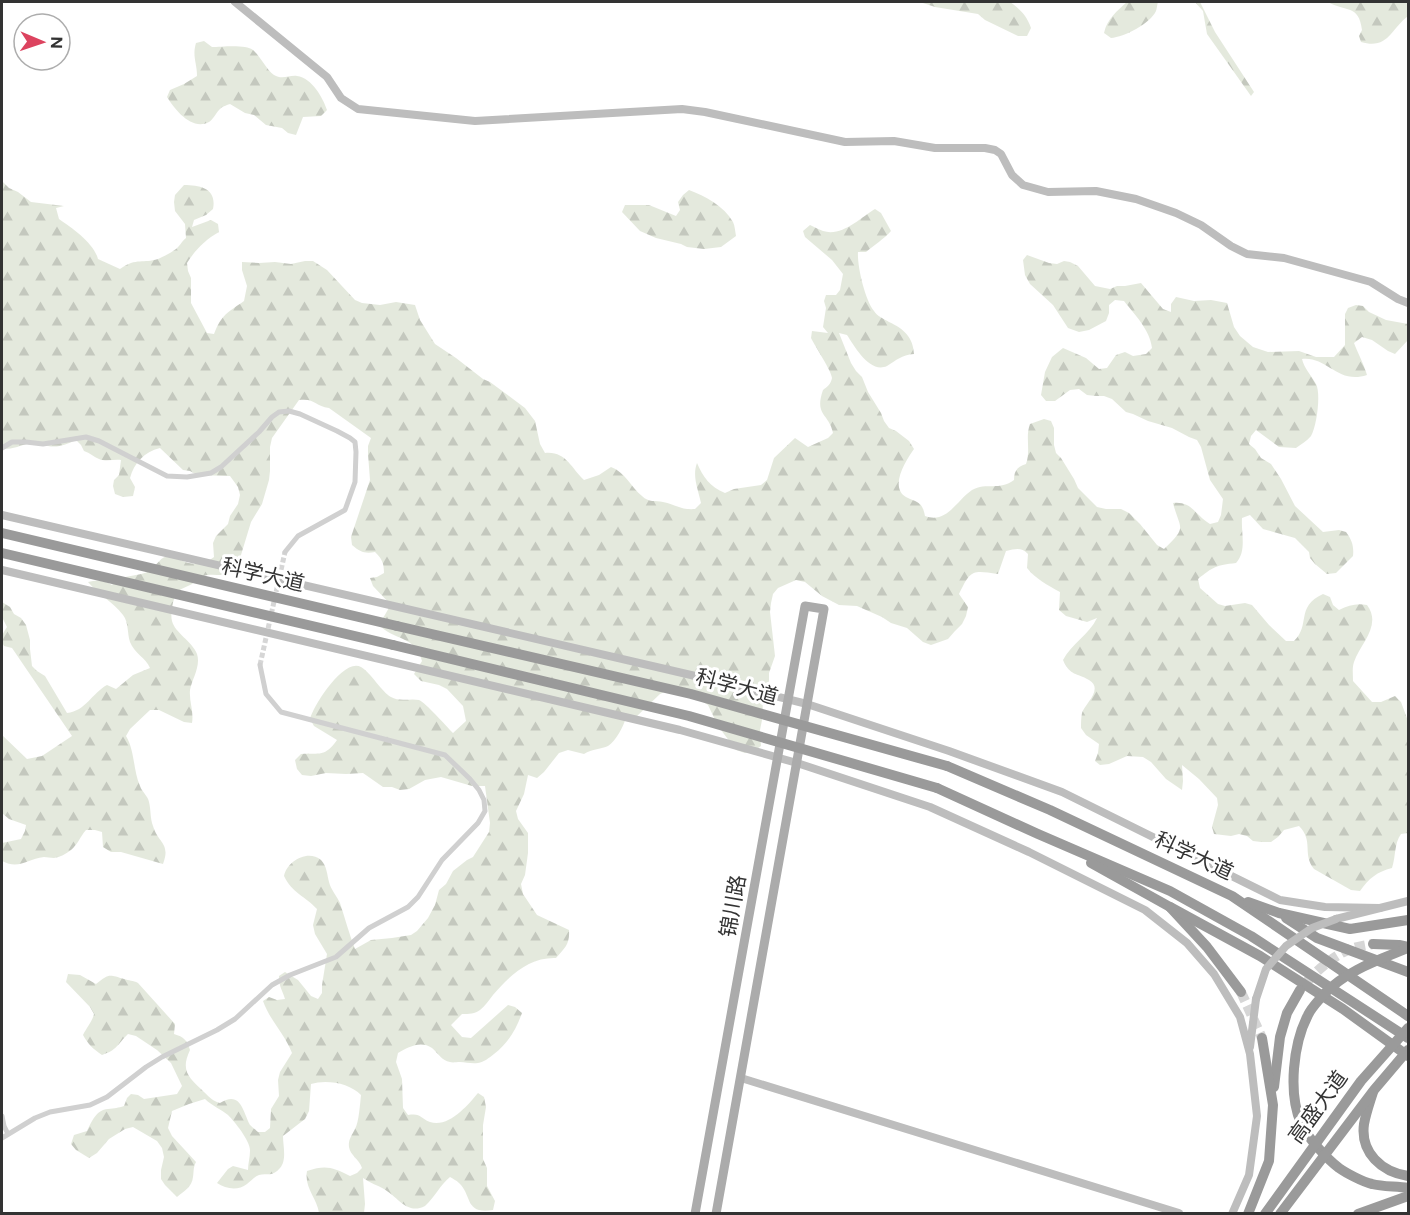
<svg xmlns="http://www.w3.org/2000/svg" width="1410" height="1215" viewBox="0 0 1410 1215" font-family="Figtree,'Noto Sans SC',sans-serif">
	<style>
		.forest { fill: url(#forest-firs) }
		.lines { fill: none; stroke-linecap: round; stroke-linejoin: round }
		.street-tunnel { stroke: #d6d6d6; stroke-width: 5; stroke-dasharray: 5 2.5; stroke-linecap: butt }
		.highway-tunnel { stroke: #d6d6d6; stroke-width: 10; stroke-dasharray: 10 5; stroke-linecap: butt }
		.street { stroke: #d0d0d0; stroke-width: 5 }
		.secondary { stroke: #bdbdbd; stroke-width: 8 }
		.primary { stroke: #ababab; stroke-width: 9 }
		.highway { stroke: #9a9a9a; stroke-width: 10 }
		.secondary-bridge { stroke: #bdbdbd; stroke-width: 8 }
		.highway-bridge { stroke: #9a9a9a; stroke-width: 10 }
		.labels { text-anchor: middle; stroke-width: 6; stroke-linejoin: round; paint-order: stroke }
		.street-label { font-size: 21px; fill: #333; stroke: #fff }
	</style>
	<defs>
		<pattern id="forest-firs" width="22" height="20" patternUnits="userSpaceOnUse" patternTransform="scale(1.5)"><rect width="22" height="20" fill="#e4e9dd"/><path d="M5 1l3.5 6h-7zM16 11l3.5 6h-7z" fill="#c4c8be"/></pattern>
	</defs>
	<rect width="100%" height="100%" fill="#fff"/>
	<!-- forest -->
	<g class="forest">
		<path d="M920,2h90c10,7 17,14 21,26l-4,8h-9l-33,-16 -7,-6 -43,-7z"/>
		<path d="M1127,2h31c-1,3 -1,6 -2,9 -6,13 -32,26 -45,27l-7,-5c3,-14 13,-22 23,-31z"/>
		<path d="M1195,2h5l15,30 39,60 -3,4 -44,-62 -4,-23z"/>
		<path d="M1328,2h80v14c-17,13 -20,34 -47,26l-2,-6 3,-6c-3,-26 -17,-18 -34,-28z"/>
		<path d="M204,41l8,6c9,0 34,-3 41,3 8,7 13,19 21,25 8,5 15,0 23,1 15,2 26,22 30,34l-6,6 -18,1 -7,18 -8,-2 -6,-5 -16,-3 -12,-10 -9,-2 -15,-9c-1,0 -8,3 -9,4 -5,4 -7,11 -12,14 -17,9 -34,-12 -42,-25l3,-7 14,-6 13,-8c0,-13 -5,-20 -1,-33z"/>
		<path d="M2,181l7,7 9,4 13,10 33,4 -8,2 3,11c13,9 35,24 39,40l22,10c17,-12 23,-5 38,-10 5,-2 14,-7 18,-10 4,-3 5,-7 10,-11l-1,-14 -10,-13 -1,-9 1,-7 9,-10c17,0 33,4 29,24l-7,6 -12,5 -2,7 19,-7 7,4 1,8c-14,8 -23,17 -32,31l1,8 3,7v25l16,30 7,1c8,-20 13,-21 30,-33l3,-15 -5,-16v-8l17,1 16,-1 16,2 14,-3h8l14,9 28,30 7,3 18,2 16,-3 19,3 5,15 15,24 21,14 27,21 7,3 35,26 10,13 5,23 5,9c21,-2 26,15 39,27l15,-5 12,-8c14,5 20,20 31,29 7,7 13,4 21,6 14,3 17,8 32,7l6,-6c-3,-14 -9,-27 -4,-40 6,14 13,24 28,30l9,-4 27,-4 6,-5 7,-22 21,-20 13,9 20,-9 5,-5c-4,-20 -19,-17 -10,-43 4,-3 8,-6 9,-12 0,-6 -17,-32 -21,-40l1,-7 16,2 -5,-6 3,-19 -2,-7 2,-6h10l4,-5 3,-16 -11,-14 -27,-23 -2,-6 7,-6c4,2 8,4 13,6 19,6 37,-13 52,-22l6,4 10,18c-7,8 -17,14 -25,21h-8c-1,14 7,48 16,59 3,5 10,8 15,11 15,7 24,15 25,32 -13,1 -17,6 -27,12 -17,8 -32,-19 -40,-31l-8,-2 12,30 5,8 6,6 6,15 13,21 3,8 5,7 7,3 13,10 5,8c-8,11 -25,38 -8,48 12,6 16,4 19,19 22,8 31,-15 47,-26 14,-8 28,1 42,-10 0,-9 3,-13 12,-16 5,-14 -1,-27 4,-40l14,-5 7,2 3,7v17l2,8 5,5 13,21 4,9 19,19 9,2h15l8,4 11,11 17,21 7,4c24,-23 16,-19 9,-46 19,-2 22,12 37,21l8,-2 3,-7 2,-16 -13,-19 -9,-33 -4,-7 -8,-3 -17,-9 -24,-7 -15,-7 -7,-2 -14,-13 -8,-3h-8l-9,-1 -8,-6 -9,1 -15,11h-9l-5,-6 4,-23 7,-15 11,-9 23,10 13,11 8,-1 9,-13 9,-3 8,4 13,-2 6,-6c-2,-18 -17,-33 -28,-47l-9,-1 -6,5v8l-3,8 -17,9 -10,2 -11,-4 -15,-23 -23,-21 -5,-9 -2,-15 4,-5 22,8 8,1 7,-3 6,1 8,4 17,20 15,3 7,-3h8l16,-3 22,26 8,3v-8l5,-7 18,4 17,-1 16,3 7,24 6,9 13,11 15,5 31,-1 17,6h18l11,-12v-31l3,-6 8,-3 7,1 6,6 17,8 22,4v16l-13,14 -7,-3 -16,-11 -10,-3 -8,6c4,11 10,21 13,32 -29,10 -40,-19 -65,-16 2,9 9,16 14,25 5,9 1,42 -5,52 -4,5 -10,8 -15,12l-17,-1 -23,-17 -5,6 -2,8 6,5 6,9 10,6 10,15 14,27 28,26 16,-2 7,2c6,8 8,14 7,24l-17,17 -9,1 -12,-10 -5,-6 -1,-6 -14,-14 -32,-9 -13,-14 -8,3c-1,16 5,33 -6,45 -20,2 -23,4 -38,16l2,9 18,16 7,2 20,-3 7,2 17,20 17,16h8c17,-16 1,-34 29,-47l7,3 3,8 6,5c10,-5 18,-7 28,-5 15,20 -6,38 -13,57 -2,6 -1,12 -1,19l19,21h9l14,-6 6,6 7,19v112l-7,1c-7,10 -5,22 -9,34 -15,4 -23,10 -32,23l-9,-1 -37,-21c-12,-15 0,-28 -15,-43l-15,4 -6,7 -7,5h-10l-8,-1 -6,-5 -8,-2 -8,2 -17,-2 -2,-7 6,-22 -1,-7 -18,-19 -17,-14 1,16 -1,9 -16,-11 -15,-17 -8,-5 -16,-1 -18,8 -9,1 -5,-4 3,-8 1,-9 -13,-9 -5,-7c0,-5 0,-10 1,-15 3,-9 22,-24 7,-33 -13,-8 -18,-3 -26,-20 9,-17 26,-25 34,-42l-10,4 -21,-6 -7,-6 1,-18c-13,-7 -24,-13 -33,-24l1,-14c-7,-7 -12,-5 -22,-3l-8,23c-27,-4 -27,-4 -39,20l9,13 -2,9 -4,8 -7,7 -7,8 -17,6 -8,-3 -16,-14 -16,-5 -9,-6 -25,-11 -18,-1 -17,-9 -17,-14 -9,-2 -18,8 -5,6 -2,9 -1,9 5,44 -6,17v8l-6,20 -1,19 -2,10 1,16 -7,5 -9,2 -9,-3 -18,-24 -10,-21 -8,-5 -31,-10 -9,4 -24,23 -10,1c-3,9 -10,23 -18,28 -6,3 -16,3 -24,8l-16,-4 -9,3 -15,19 -7,6 -9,-3 -4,19 -8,17 2,8 10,14v20l-3,22 -4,9 2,10 14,21 32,15c1,14 -4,18 -13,28 -27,-1 -47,18 -63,37 -4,5 -8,11 -13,15 -5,4 -11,4 -18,4l-11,11 11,12 9,1 37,-33 7,2 7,6c-6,17 -14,30 -28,41 -5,4 -10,8 -16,9 -7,1 -12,-1 -18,-1 -4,0 -7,1 -10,0 -8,-1 -12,-9 -18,-14 -11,-8 -24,-1 -34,5l-2,9 6,17 1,29 5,7c14,-2 11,3 22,7 19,6 38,-17 48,-29l6,4 2,10 -3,18v34l4,9v18l8,15 -2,9c-28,5 -21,-15 -34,-27 -3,-3 -6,-4 -9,-6 -10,8 -15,20 -25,29 -18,9 -26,-8 -41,-17 -7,-4 -14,-6 -21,-11l2,26 -1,9h-45c-2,-15 -15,-25 -12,-42 19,-6 25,-4 43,5l7,-3 5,-5c-3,-9 -12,-13 -13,-21 -1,-7 3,-12 6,-18 4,-7 5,-25 6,-34 -11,-12 -35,-16 -50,-11l-2,27 -4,8 -22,17c0,10 4,24 -3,32 -7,9 -13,5 -21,7 -5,2 -8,6 -12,9 -9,7 -21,5 -30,-1l11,-14 5,-3 15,4c0,-6 2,-13 2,-19 1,-9 -15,-29 -22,-36 -7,-6 -16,-9 -23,-16l-16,5 -17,7 -4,17 4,8 24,26c-3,6 -2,9 -3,15 -1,10 -9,14 -16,20l-12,-12 -4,-6v-9l3,-13 -2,-9 -5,-7 -24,-14 -8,2 -16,10 -12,14 -8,5 -13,-8 -5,-6 3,-9 13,-4c5,-10 9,-21 21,-22 7,-1 10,-1 16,-3l3,-8 4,-4 7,1 6,4 33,-5 5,-8 -11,-23 -14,-13 -21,-14 -8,-2c-11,11 -11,16 -26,21 -9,-6 -14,-11 -19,-20 4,-8 9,-13 11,-21l-4,-7 -24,-25 2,-8 12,1 16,9c13,-10 12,-10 28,-5 5,2 9,1 14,4l37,41 -1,10c10,3 13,6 16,16 -10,21 -1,28 14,42 6,6 9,9 16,11 21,-13 23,9 30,22 1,1 7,6 8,7h7l5,-4 1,-19 8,-13 -1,-16 2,-8 12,-19c-7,-19 -22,-32 -29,-52l6,-4 8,3 8,-1c-3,-10 -6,-12 -6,-23l6,-4 13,8 13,16 7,3 4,-6v-8l5,-31 -12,-20 -2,-9 4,-16c-12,-13 -25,-16 -33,-33 3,-15 24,-27 37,-16 6,6 6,15 8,22 2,8 8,14 11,21 5,15 9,31 15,46l16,-9 21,-2 19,-3 6,-4 11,-13 7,-13 4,-15 7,-6 7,-13 14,-11 6,-3 16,-25 1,-9 -5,-37h-13l-31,-9 -16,3 -16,9 -9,1 -8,-3h-9l-20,-14 -17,1 -20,-1 -15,3 -9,-1 -5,-6 -2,-9 6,-6c19,-1 24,3 36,-14l-23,-14 -4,-7c3,-13 34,-62 51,-52 10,6 21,25 30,30 8,5 20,1 28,3 7,3 27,26 34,33l13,-12 -3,-15 -16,-17 -8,-4 -18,-4 -7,-7 8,-13c-6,-25 -29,-21 -43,-36 3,-7 9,-13 11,-21l-17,-18 -3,-8 7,-1 7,-4c0,-10 -2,-14 -9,-21 -10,2 -15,0 -23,-7l-1,-8 19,-57 -2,-26v-8l3,-8 -42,-30c-14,-2 -14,-10 -30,-8l-27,38 -2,9v24l-1,9 -7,24 -11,18 -10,33 -19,20c-6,0 -14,-1 -19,1 -4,1 -8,6 -11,8 -5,3 -12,4 -16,10 -3,6 -6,20 -4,27 3,12 20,20 25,33 4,12 -5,25 -7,36 -1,12 4,21 2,33l-8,-1 -25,-12h-9l-20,19 -4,7c9,15 7,34 14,50 2,6 8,10 9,16 2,8 1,16 4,24 5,17 18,17 10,38l-42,-12h-10l-8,-5 -1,-15 -7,-2h-9c-6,7 -8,14 -15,20 -5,4 -11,7 -17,8 -4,0 -7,-1 -10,-1 -17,2 -25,13 -42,4v-18l19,-4 4,-8 1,-6 -17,-6 -7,-6v-82v4l25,24 15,-3 30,-20 -60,-88 -8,-2c-4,-7 -2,-12 3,-19l-5,-10v-15l8,5 4,7 7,4 5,7 4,15v9l2,17 5,5 8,5 22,37c19,-2 25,-20 40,-28l9,4 17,-14 17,-7c-4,-10 -16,-15 -20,-26 -3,-9 -1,-19 -7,-27 -10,-13 -25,-21 -35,-33 9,-2 16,-2 24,3 10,-12 27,-7 39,-15 6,-5 10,-14 18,-14 5,0 9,3 14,5 10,5 22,3 31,-4l-1,-14 3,-7 12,-12 2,-8 8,-12 2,-9 -2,-8 -8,-11 -33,-1 -7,-4 -7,-1 -23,-22c-16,4 -26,15 -30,30l5,9 -2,9 -10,1 -8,-3 -2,-8 1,-6 5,-5 2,-15c-7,-1 -15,2 -22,-1 -5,-2 -9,-6 -15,-8l-3,-6 -5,-5c-9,4 -17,8 -28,6 -4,-1 -9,-3 -14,-3 -11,0 -21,8 -32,5z"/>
		<path d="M689,190c16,6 35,16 44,32 2,4 2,9 3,14l-15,11 -17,2 -17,-2 -6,-3 -25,-6 -16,-7 -18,-19 3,-7h24l27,11 4,-6 -2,-8 5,-7z"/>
	</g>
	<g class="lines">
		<!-- street-tunnel -->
		<path class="street-tunnel" d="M260,665l25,-113"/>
		<!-- highway-tunnel -->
		<g class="highway-tunnel">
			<path d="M1307,982c11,-13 31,-30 47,-34 6,-2 13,-3 19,-4"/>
			<path d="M1241,992l21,46"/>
		</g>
		<!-- street -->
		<g class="street">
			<path d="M2,448l10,-6h14l17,2 43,-7 13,4 68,35 20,1 24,-4 10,-6 38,-35 13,-15 7,-5 10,-1 11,3 37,17 13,7 5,4 1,10 -1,30 -10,28 -47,26 -13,16"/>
			<path d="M2,1116l2,10 4,8"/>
			<path d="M2,1138l33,-20 15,-6 40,-7 17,-8 39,-30 16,-10 55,-27 18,-11 37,-34 18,-10 46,-18 33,-29 39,-21 10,-10 24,-37 36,-37 7,-12 -1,-11 -5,-10 -9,-11 -25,-24 -164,-43 -15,-18 -6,-29"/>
		</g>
		<!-- secondary -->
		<g class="secondary">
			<path d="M235,2l92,75 14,21 17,11 117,12 207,-12 23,3 140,30 49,-1 41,7h50l10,2 6,4 11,21 11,10 25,7 48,-1 40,8 40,14 25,12 30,21 16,8 37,4 87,24 27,17 10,4"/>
			<path d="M2,515l689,160 116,29 142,47 113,41 218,108 45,7 55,1"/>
			<path d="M2,570l678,160 117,33 133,44 99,45 116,58 42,33 27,31 26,43 10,37 7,62 -8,59 -17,39"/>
			<path d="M1336,919l72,-18"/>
			<path d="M1250,1047l6,-48"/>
			<path d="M741,1078l438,135"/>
		</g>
		<!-- primary -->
		<path class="primary" d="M695,1214l110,-608 19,3 -108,605"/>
		<!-- highway -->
		<g class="highway">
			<path d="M2,533l395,93"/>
			<path d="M2,553l391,92"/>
			<path d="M947,766l103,44 182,86 176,120"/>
			<path d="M937,788l101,46 132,57 81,45 157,102"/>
			<path d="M1091,863l79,44 37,40 34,45"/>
			<path d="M1248,902l31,11 71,16 58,-9"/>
			<path d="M1170,907l90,49 83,53 65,47"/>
			<path d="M1286,918l31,20 91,34"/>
			<path d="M1373,944l26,1 9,2"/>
			<path d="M1274,1087l6,-50 7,-24 13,-23"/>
			<path d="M1373,1092c-3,10 -7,21 -9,32 -4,29 18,48 44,52"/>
			<path d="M1248,1214l21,-53 4,-56 -11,-67"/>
			<path d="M1358,1214l50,-18"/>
		</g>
		<!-- secondary-bridge -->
		<path class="secondary-bridge" d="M1256,999l10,-30 20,-23 26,-18 24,-9"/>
		<!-- highway-bridge -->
		<g class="highway-bridge">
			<path d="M397,626l294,68 256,72"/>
			<path d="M393,645l296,71 248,72"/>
			<path d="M1408,948c-29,12 -61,22 -84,46 -5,6 -13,14 -16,21 -15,29 -20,78 -7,108 5,13 26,36 38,45 7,5 24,14 33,16 11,3 25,2 36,4"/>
			<path d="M1265,1214l96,-133 47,-53"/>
			<path d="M1280,1214l94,-124 34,-40"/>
		</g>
	</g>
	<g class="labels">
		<!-- street labels -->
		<g class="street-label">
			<text transform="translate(263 575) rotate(13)" y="7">科学大道</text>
			<text transform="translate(737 687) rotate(15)" y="7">科学大道</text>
			<text transform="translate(1194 856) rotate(25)" y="7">科学大道</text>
			<text transform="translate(733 906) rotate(-80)" y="7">锦川路</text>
			<text transform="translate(1318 1107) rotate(-54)" y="7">高盛大道</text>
		</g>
	</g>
	<!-- border -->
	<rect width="1410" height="1215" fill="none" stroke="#333333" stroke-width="6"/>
	<!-- north arrow -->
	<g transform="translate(42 42) rotate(92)"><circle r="28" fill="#ffffff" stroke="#adadad" stroke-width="1.5"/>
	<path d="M0-4.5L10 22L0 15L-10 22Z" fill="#dc435f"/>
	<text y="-9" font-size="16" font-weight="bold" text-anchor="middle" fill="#333333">N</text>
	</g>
</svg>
